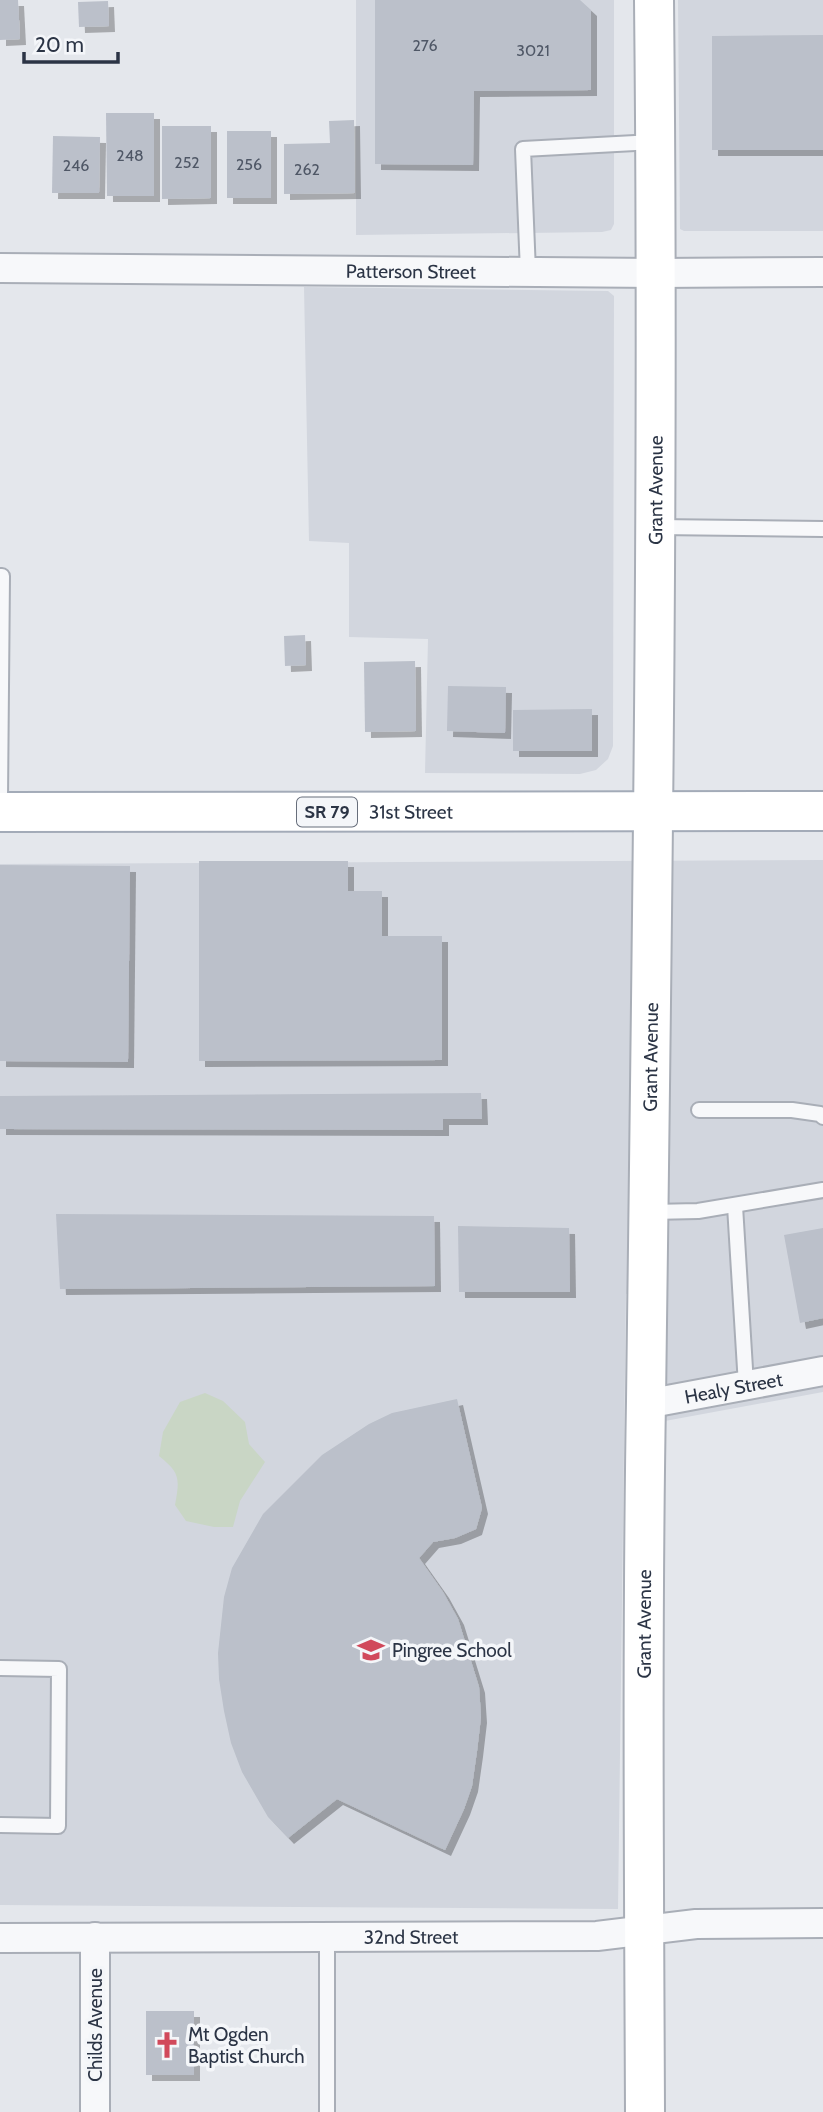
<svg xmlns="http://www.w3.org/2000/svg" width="823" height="2112" viewBox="0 0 823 2112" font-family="Cabin,sans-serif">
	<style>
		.built { fill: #d2d6de }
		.green { fill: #c9d6c5 }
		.building { fill: #bbc0ca; filter: url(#shadow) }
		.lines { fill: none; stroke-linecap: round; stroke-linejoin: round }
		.lane-casing { stroke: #a9aeb7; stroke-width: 18 }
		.street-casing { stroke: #a9aeb7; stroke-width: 32 }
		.secondary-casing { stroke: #a9aeb7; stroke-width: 42 }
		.primary-casing { stroke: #a3abb8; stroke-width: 42 }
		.lane { stroke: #f7f8fa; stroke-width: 14 }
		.street { stroke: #f7f8fa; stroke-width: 28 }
		.secondary { stroke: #fff; stroke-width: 38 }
		.primary { stroke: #fff; stroke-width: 38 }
		.labels { text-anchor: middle; stroke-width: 7; stroke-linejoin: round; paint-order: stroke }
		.number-label { font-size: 16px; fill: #4f5766 }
		.shield { fill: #f4f6f9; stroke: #676e7b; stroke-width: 2 }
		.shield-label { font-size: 18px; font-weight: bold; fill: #2b3445 }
		.street-label { font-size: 19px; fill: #2b3445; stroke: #f4f6f9 }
		.poi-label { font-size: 19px; fill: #2b3445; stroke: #f4f6f9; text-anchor: start }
	</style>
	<defs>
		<filter id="shadow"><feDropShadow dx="6" dy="6" stdDeviation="0" flood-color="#0004"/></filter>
	</defs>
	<rect width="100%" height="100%" fill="#e4e7ec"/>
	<!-- built -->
	<g class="built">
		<path d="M356,0h258v224l-3,6 -9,2 -246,3z"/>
		<path d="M678,0h145v231h-139l-4,-2z"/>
		<path d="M304,287l304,4 6,5 -1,450 -5,13 -12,11 -16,4 -155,-1 3,-134 -79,-2v-94l-40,-2z"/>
		<path d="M823,860v532l-158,29 -3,-128 -36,1 -8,615 -618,-4v-1041z"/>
	</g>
	<!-- green -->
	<path class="green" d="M205,1393l18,8 22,21 4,22 16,18 -25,39 -7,26h-19l-28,-6 -11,-16c5,-27 5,-32 -16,-49l4,-24 17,-30z"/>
	<!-- building -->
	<g class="building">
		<path d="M0,0h18l2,39 -20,1z"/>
		<path d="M375,0h205l11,10v80l-117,1 -1,74 -98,-1z"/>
		<path d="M108,1l1,25 -30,1 -1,-25z"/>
		<path d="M823,35v115h-111v-114z"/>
		<path d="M106,113h48v83h-47z"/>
		<path d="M354,120l1,73 -71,1v-50l46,-1 -1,-22z"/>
		<path d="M162,126h49v72l-49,1z"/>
		<rect x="227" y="131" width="44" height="67"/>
		<path d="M53,136l47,1 -1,56h-47z"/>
		<path d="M305,635l1,30 -21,1 -1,-30z"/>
		<path d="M415,661l1,70 -51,1 -1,-70z"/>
		<path d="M448,686l58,1 -1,46 -58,-2z"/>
		<path d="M592,709v42h-79v-41z"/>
		<path d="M199,861h149v30h34v45h60v124l-243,1z"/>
		<path d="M0,865l130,1 -2,196 -128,-1z"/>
		<path d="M481,1093l1,26h-39v11l-443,-1v-33z"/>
		<path d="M56,1214l378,2 1,70 -375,3z"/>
		<path d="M458,1226l111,2 1,64h-111z"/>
		<path d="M823,1228v90l-23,5 -16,-88z"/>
		<path d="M457,1399l25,109 -6,21 -21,9 -22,4 -14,16 24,34 15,27 21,68 2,30 -4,34 -5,35 -8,23 -19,41 -108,-51 -49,39 -20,-21 -26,-45 -11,-29 -7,-32 -5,-32 -1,-26 6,-56 8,-29 31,-54 59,-59 47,-31 23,-11z"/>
		<rect x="146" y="2011" width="48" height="64"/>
	</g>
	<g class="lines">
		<defs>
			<g id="lane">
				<path d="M528,272l-5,-123 131,-7"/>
				<path d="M657,527l166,2"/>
				<path d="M0,576h2l-2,222"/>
				<path d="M699,1110h93l28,4 3,3"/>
				<path d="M735,1206l11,179"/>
				<path d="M651,1212l47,-1 125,-21"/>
				<path d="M0,1668l59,1 -1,157 -58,-1"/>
				<path d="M327,2112v-175"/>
			</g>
			<g id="street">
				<path id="s1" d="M0,268l657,5 166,-1"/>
				<path id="s2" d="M646,1404l177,-33"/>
				<path id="s3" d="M0,1938l597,-2 99,-12 127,-1"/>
				<path d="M95,2112v-175"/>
			</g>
			<g id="secondary">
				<path id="s4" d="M645,2112c-1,-237 -3,-474 1,-711 6,-467 13,-934 8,-1401"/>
			</g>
			<g id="primary">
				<path id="s5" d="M0,812l823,-1"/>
			</g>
		</defs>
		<!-- lane casing -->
		<use href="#lane" class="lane-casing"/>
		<!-- street casing -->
		<use href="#street" class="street-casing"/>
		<!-- secondary casing -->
		<use href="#secondary" class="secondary-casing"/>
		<!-- primary casing -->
		<use href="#primary" class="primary-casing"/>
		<!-- lane -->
		<use href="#lane" class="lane"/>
		<!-- street -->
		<use href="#street" class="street"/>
		<!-- secondary -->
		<use href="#secondary" class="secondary"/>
		<!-- primary -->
		<use href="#primary" class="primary"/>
	</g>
	<!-- icons -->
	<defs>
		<symbol id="school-bare" viewBox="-9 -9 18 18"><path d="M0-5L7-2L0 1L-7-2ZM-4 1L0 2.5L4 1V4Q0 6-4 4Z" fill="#d1495b" stroke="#f4f6f9" stroke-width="2.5" paint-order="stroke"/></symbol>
		<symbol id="church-bare" viewBox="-9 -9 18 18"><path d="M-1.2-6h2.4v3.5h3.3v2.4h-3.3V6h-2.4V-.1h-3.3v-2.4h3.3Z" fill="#d1495b" stroke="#f4f6f9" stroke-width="2.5" paint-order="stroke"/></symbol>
	</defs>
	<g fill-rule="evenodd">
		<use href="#school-bare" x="352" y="1631" width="38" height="38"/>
		<use href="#church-bare" x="148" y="2026" width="38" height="38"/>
	</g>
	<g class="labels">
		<!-- number labels -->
		<g class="number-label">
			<text x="425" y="51">276</text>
			<text x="533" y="56">3021</text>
			<text x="130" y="161">248</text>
			<text x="187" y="168">252</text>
			<text x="249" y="170">256</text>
			<text x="76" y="171">246</text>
			<text x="307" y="175">262</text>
		</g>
		<!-- shield labels -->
		<rect class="shield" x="297" y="797.5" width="60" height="29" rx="5"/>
		<g class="shield-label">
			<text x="327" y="818">SR 79</text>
		</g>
		<!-- street labels -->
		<g class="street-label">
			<text dy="7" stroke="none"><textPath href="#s1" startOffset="411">Patterson Street</textPath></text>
			<text dy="7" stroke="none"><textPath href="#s4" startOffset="1622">Grant Avenue</textPath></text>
			<text dy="7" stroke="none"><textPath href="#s5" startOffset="411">31st Street</textPath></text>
			<text dy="7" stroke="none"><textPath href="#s4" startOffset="1055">Grant Avenue</textPath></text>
			<text dy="7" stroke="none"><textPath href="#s2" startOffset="89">Healy Street</textPath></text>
			<text dy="7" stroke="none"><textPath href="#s4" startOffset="488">Grant Avenue</textPath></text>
			<text dy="7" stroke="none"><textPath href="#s3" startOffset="411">32nd Street</textPath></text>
			<text transform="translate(95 2025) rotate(-90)" y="7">Childs Avenue</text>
		</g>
		<!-- poi labels -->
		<g class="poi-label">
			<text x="392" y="1657">Pingree School</text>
			<text x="188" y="2041">Mt Ogden<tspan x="188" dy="22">Baptist Church</tspan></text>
		</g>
	</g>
	<!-- scale -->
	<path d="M24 52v10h94v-10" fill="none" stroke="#2b3445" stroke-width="3.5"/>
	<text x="35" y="52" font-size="21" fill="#2b3445" stroke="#f4f6f9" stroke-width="5" paint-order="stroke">20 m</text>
</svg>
